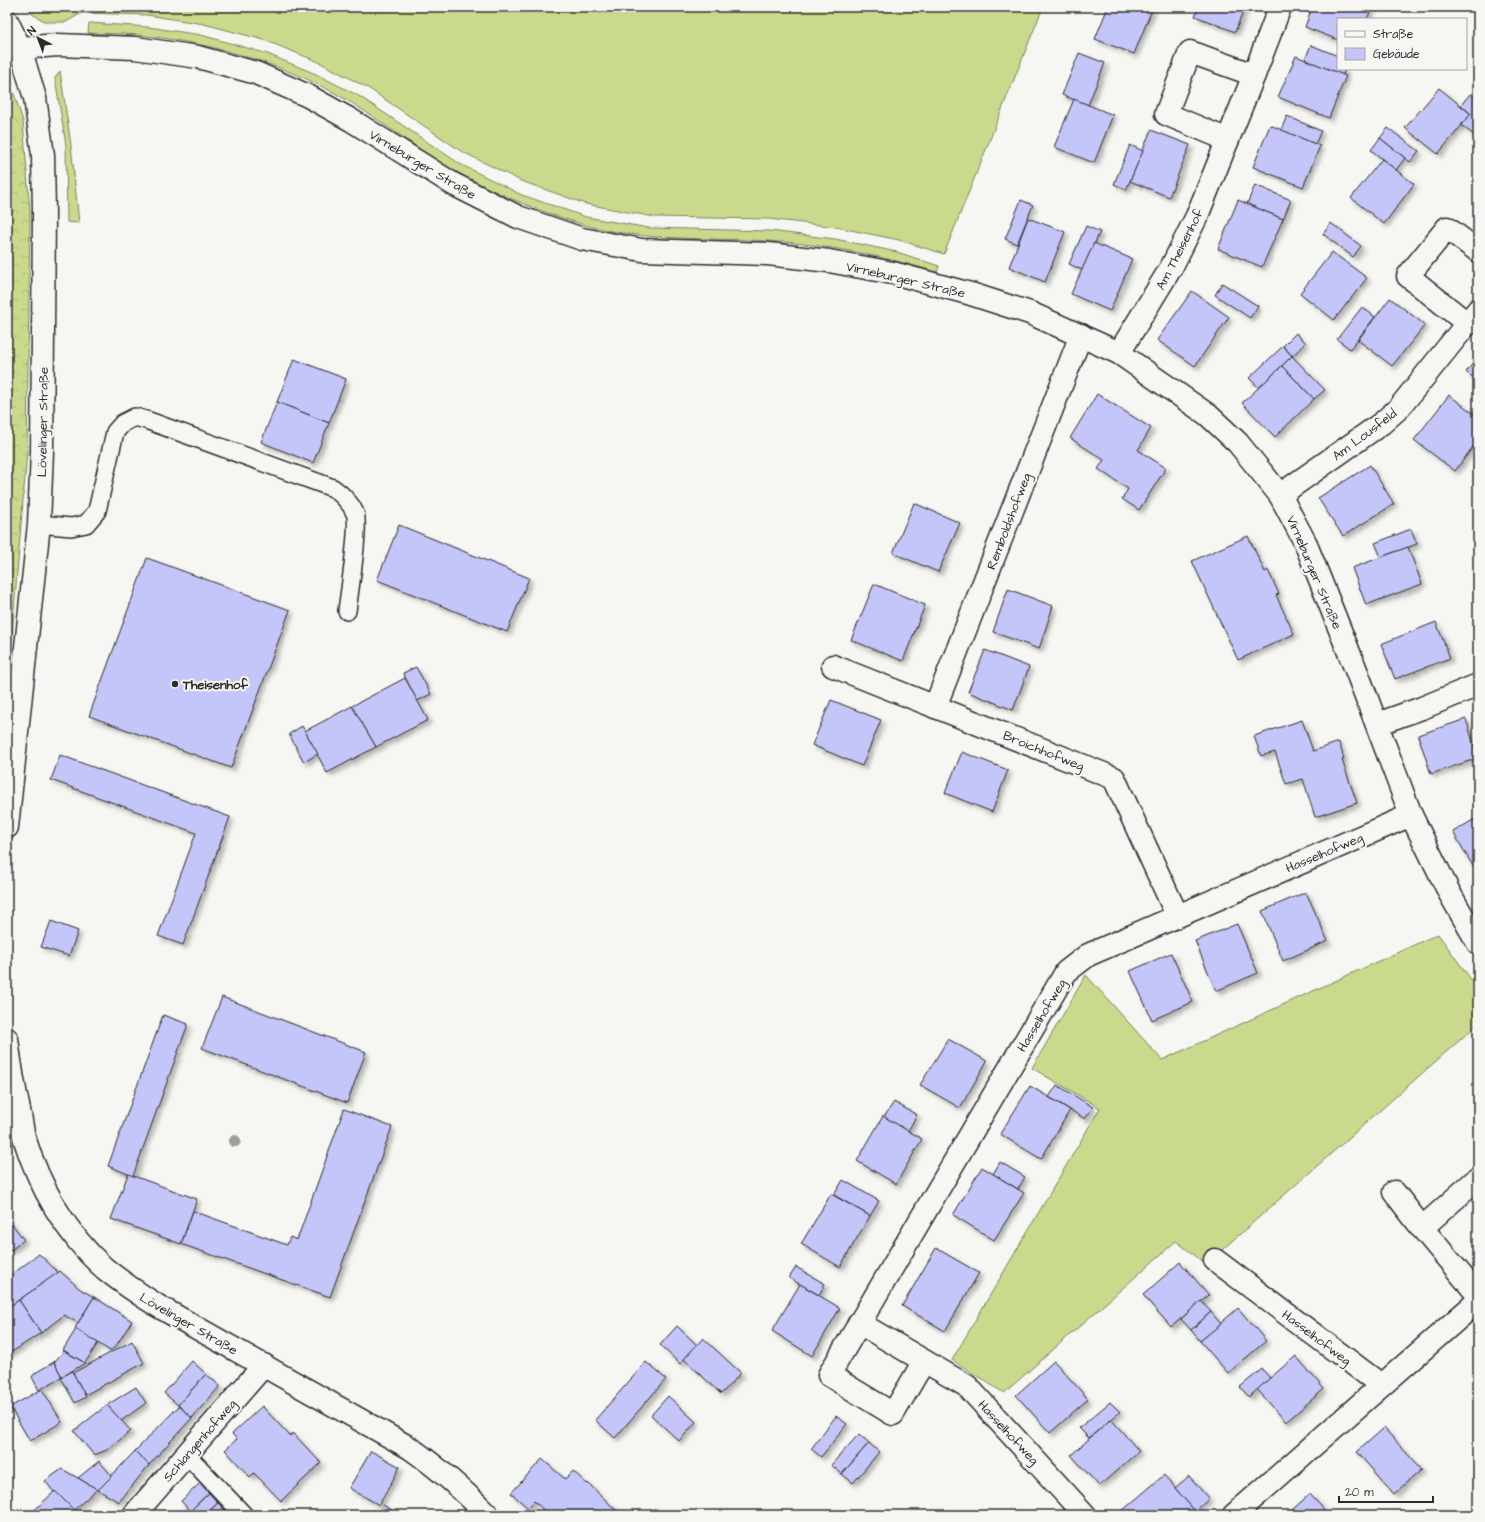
<svg xmlns="http://www.w3.org/2000/svg" width="1485" height="1522" viewBox="0 0 1485 1522" font-family="'Architects Daughter',sans-serif">
	<style>
		.grass { fill: #cada8d; stroke: #7a825c }
		.forest { fill: url(#forest-crowns); stroke: #7a825c }
		.building { fill: #c4c5f8; stroke: #2b2b2b; filter: url(#shadow) }
		.lines { fill: none; stroke-linecap: round; stroke-linejoin: round }
		.service-casing { stroke: #2b2b2b; stroke-width: 20 }
		.minor-casing { stroke: #2b2b2b; stroke-width: 25 }
		.tertiary-casing { stroke: #2b2b2b; stroke-width: 25 }
		.service { stroke: #f6f6f2; stroke-width: 17 }
		.minor { stroke: #f6f6f2; stroke-width: 22 }
		.tertiary { stroke: #f6f6f2; stroke-width: 22 }
		.tree { fill: #9c9f92 }
		.poi-dot { fill: #2b2b2b; stroke: #f6f6f2; stroke-width: 1.5 }
		.labels { text-anchor: middle; stroke-width: 4; stroke-linejoin: round; paint-order: stroke }
		.street-label { font-size: 13px; fill: #2b2b2b; stroke: #f6f6f2 }
		.poi-label { font-size: 13px; font-weight: bold; fill: #2b2b2b; stroke: #f6f6f2; text-anchor: start }
	</style>
	<defs>
		<pattern id="forest-crowns" width="20" height="18" patternUnits="userSpaceOnUse"><rect width="20" height="18" fill="#cada8d"/><path d="M2 6a3 3 0 1 1 6 0M12 15a3 3 0 1 1 6 0" fill="none" stroke="#aebb7a"/></pattern>
		<filter id="shadow"><feDropShadow dx="3.5" dy="3.5" stdDeviation="2" flood-color="#0004"/></filter>
	</defs>
	<rect width="100%" height="100%" fill="#f6f6f2"/>
	<filter id="ink" filterUnits="userSpaceOnUse"><feTurbulence type="fractalNoise" baseFrequency=".025" numOctaves="2"/><feDisplacementMap in="SourceGraphic" scale="8" xChannelSelector="R" yChannelSelector="G"/><feConvolveMatrix kernelMatrix="1 2 1 2 8 2 1 2 1" color-interpolation-filters="sRGB"/></filter>
	<g filter="url(#ink)">
		<!-- grass -->
		<g class="grass">
			<path d="M28,7h1015l-99,247 -45,-14 -63,-13 -68,-8 -114,-2 -68,-13 -65,-23 -60,-30 -93,-63 -49,-26 -55,-22 -60,-16 -57,-9 -65,-2 -16,9h-20l-14,-8z"/>
			<path d="M89,23l59,4 53,8 64,18 51,21 43,22 101,68 62,31 64,22 63,11 121,3 65,8 62,13 42,14 -2,6c-56,-16 -111,-28 -168,-31 -62,-4 -124,1 -184,-16 -43,-12 -85,-30 -125,-51 -49,-27 -93,-67 -145,-91 -55,-26 -117,-42 -177,-48 -17,-2 -34,-1 -50,-2z"/>
			<path d="M60,71l11,74 8,78 -12,-1 -1,-77 -11,-67z"/>
			<path d="M7,633l5,1 -5,47z"/>
			<path d="M1438,934l40,55v35l-272,240 -30,-23 -172,152 -52,-33 148,-252 -68,-40 54,-93 76,85z"/>
		</g>
		<!-- forest -->
		<path class="forest" d="M7,73l16,48 7,91 -3,240 -15,182 -5,-1z"/>
		<!-- building -->
		<g class="building">
			<path d="M1108,7h45l-19,47 -39,-15z"/>
			<path d="M1199,7h46l-10,25 -40,-16z"/>
			<path d="M1312,7h60l-5,12h-29v21l-33,-13z"/>
			<path d="M1311,45l27,11v13h7l-2,6 -38,-15z"/>
			<path d="M1079,53l26,10 -17,42 -26,-10z"/>
			<path d="M1296,56l50,20 -17,42 -51,-21z"/>
			<path d="M1439,88l32,26 -33,40 -33,-26z"/>
			<path d="M1470,94l8,6v30l-4,5 -13,-10 10,-11 -10,-9z"/>
			<path d="M1074,99l39,16 -19,48 -40,-16z"/>
			<path d="M1287,116l34,15 -6,13 -34,-14z"/>
			<path d="M1270,125l50,21 -17,41 -50,-20z"/>
			<path d="M1388,128l31,23 -9,11 -30,-24z"/>
			<path d="M1151,130l39,15 -21,52 -39,-16z"/>
			<path d="M1380,138l25,20 -9,12 -25,-20z"/>
			<path d="M1130,145l13,6 -17,39 -12,-6z"/>
			<path d="M1382,159l32,25 -30,40 -33,-26z"/>
			<path d="M1255,185l36,15 -8,19 -36,-15z"/>
			<path d="M1021,200l12,5 -16,39 -12,-5z"/>
			<path d="M1238,200l45,19 -21,48 -44,-18z"/>
			<path d="M1028,218l37,14 -20,50 -36,-15z"/>
			<path d="M1331,223l30,23 -8,11 -30,-23z"/>
			<path d="M1086,226l14,6 -18,38 -13,-6z"/>
			<path d="M1094,243l38,16 -22,52 -39,-17z"/>
			<path d="M1332,252l35,26 -33,42 -34,-27z"/>
			<path d="M1222,283l36,23 -8,12 -35,-23z"/>
			<path d="M1192,291l37,26 -34,49 -38,-26z"/>
			<path d="M1390,298l35,27 -33,41 -34,-26z"/>
			<path d="M1362,307l13,10 -25,32 -13,-10z"/>
			<path d="M1296,333l10,10 -14,13 -9,-10z"/>
			<path d="M1283,346l9,10 -33,32 -10,-10z"/>
			<path d="M1292,356l33,34 -11,9 -32,-33z"/>
			<path d="M1478,357v24l-12,-9z"/>
			<path d="M294,359l52,20 -17,44 -52,-21z"/>
			<path d="M1282,366l32,33 -39,38 -33,-34z"/>
			<path d="M1097,394l54,34 -13,22 28,18 -27,42 -17,-11 6,-10 -30,-20 6,-9 -34,-22z"/>
			<path d="M1449,395l29,22v23l-23,31 -41,-31z"/>
			<path d="M277,402l52,21 -16,40 -52,-21z"/>
			<path d="M1370,465l24,39 -51,32 -25,-38z"/>
			<path d="M914,503l46,20 -22,49 -45,-19z"/>
			<path d="M399,525l130,53 -22,54 -130,-52z"/>
			<path d="M1411,529l6,15 -36,13 -6,-14z"/>
			<path d="M1248,536l17,36 3,-2 11,24 -3,1 18,39 -56,26 -46,-99z"/>
			<path d="M1408,547l14,37 -56,21 -14,-37z"/>
			<path d="M147,558l143,52 -59,158 -142,-52z"/>
			<path d="M874,584l51,21 -22,56 -52,-21z"/>
			<path d="M1008,589l45,17 -14,43 -46,-17z"/>
			<path d="M1436,622l14,36 -55,21 -14,-35z"/>
			<path d="M985,650l44,17 -16,43 -45,-18z"/>
			<path d="M416,667l15,27 -14,7 -14,-28z"/>
			<path d="M405,678l23,42 -52,27 -24,-41z"/>
			<path d="M831,700l50,20 -19,46 -50,-21z"/>
			<path d="M352,706l24,41 -49,26 -22,-42z"/>
			<path d="M1466,719l12,39 -47,16 -13,-39z"/>
			<path d="M1302,720l11,31 26,-9 5,17 -2,1 15,43 -42,14 -12,-38 -17,5 -11,-32 -14,4 -7,-20z"/>
			<path d="M302,726l16,28 -14,8 -15,-28z"/>
			<path d="M962,752l46,18 -16,42 -47,-19z"/>
			<path d="M60,755l170,62 -47,128 -25,-9 38,-103 -145,-53z"/>
			<path d="M1478,817v55l-1,1 -24,-41z"/>
			<path d="M1306,892l22,49 -45,20 -21,-50z"/>
			<path d="M51,921l27,10 -9,25 -28,-9z"/>
			<path d="M1237,924l21,49 -42,18 -21,-50z"/>
			<path d="M1171,953l22,49 -41,18 -22,-49z"/>
			<path d="M222,997l144,55 -19,51 -145,-55z"/>
			<path d="M163,1015l25,9 -55,152 -25,-10z"/>
			<path d="M948,1039l39,22 -27,47 -40,-23z"/>
			<path d="M1057,1085l36,22 -8,12 -36,-22z"/>
			<path d="M1030,1086l40,24 -29,49 -41,-25z"/>
			<path d="M894,1102l23,13 -9,16 -24,-14z"/>
			<path d="M344,1109l48,18 -62,170 -149,-53 12,-33 94,34 3,-8 7,3z"/>
			<path d="M883,1116l39,23 -26,45 -39,-23z"/>
			<path d="M1000,1162l25,15 -7,12 -25,-15z"/>
			<path d="M982,1167l42,26 -30,47 -41,-25z"/>
			<path d="M128,1174l69,25 -16,45 -70,-25z"/>
			<path d="M843,1180l36,21 -9,15 -36,-21z"/>
			<path d="M831,1194l39,22 -30,51 -39,-23z"/>
			<path d="M7,1217l17,23 -17,13z"/>
			<path d="M936,1248l43,25 -34,58 -43,-25z"/>
			<path d="M39,1254l20,19 -52,35v-18l5,-3 -5,-6v-3z"/>
			<path d="M1180,1262l29,33 -38,32 -28,-32z"/>
			<path d="M796,1267l29,17 -6,11 -30,-17z"/>
			<path d="M60,1271l20,18 14,8 -16,26 -14,-8 -23,18 -22,-33z"/>
			<path d="M800,1284l40,24 -28,48 -40,-25z"/>
			<path d="M94,1297l38,24 -16,25 -6,5 -35,-23z"/>
			<path d="M19,1300l22,33 -34,22v-47z"/>
			<path d="M1201,1301l10,11 -20,18 -10,-11z"/>
			<path d="M1238,1308l28,33 -38,32 -28,-32z"/>
			<path d="M1211,1312l10,12 -21,17 -9,-11z"/>
			<path d="M677,1326l20,19 -17,19 -20,-19z"/>
			<path d="M76,1329l22,14 -13,20 -22,-13z"/>
			<path d="M703,1338l38,35 -20,21 -37,-35z"/>
			<path d="M132,1341l12,22 -59,32 -12,-22z"/>
			<path d="M64,1351l21,12 -23,14 -8,-15z"/>
			<path d="M1296,1356l28,33 -38,33 -29,-33z"/>
			<path d="M192,1361l14,13 -28,31 -14,-12z"/>
			<path d="M1054,1361l34,38 -38,34 -34,-38z"/>
			<path d="M54,1362l8,15 -23,13 -7,-13 3,-4z"/>
			<path d="M646,1362l20,17 -51,59 -20,-18z"/>
			<path d="M1262,1369l8,9 -21,19 -9,-10z"/>
			<path d="M72,1371l14,26 -11,6 -14,-25z"/>
			<path d="M206,1374l14,12 -28,32 -14,-13z"/>
			<path d="M136,1387l10,16 -25,18 -14,-16z"/>
			<path d="M42,1389l20,33 -32,19 -20,-34z"/>
			<path d="M668,1396l28,26 -17,19 -28,-26z"/>
			<path d="M1110,1402l10,10 -31,26 -10,-10z"/>
			<path d="M107,1405l24,26 -24,19 -13,5 -20,-24z"/>
			<path d="M179,1406l13,12 -43,47 -14,-14z"/>
			<path d="M262,1406l28,30 3,-3 28,30 -40,38 -27,-28 -4,4 -25,-27 12,-11 -5,-5z"/>
			<path d="M836,1416l11,8 -26,33 -10,-8z"/>
			<path d="M1111,1419l28,32 -40,35 -28,-31z"/>
			<path d="M1384,1428l37,41 -27,25 -37,-42z"/>
			<path d="M859,1434l10,9 -27,31 -11,-9z"/>
			<path d="M869,1443l10,9 -26,31 -11,-9z"/>
			<path d="M135,1451l14,14 -30,37 -21,-12z"/>
			<path d="M371,1451l29,16 -21,38 -30,-17z"/>
			<path d="M542,1459l23,20 8,-8 14,13 1,-1 30,29 -2,3h-67l-15,-14 -6,7 -17,-15z"/>
			<path d="M99,1461l13,15 -14,14 -20,-12z"/>
			<path d="M62,1469l35,20 -23,21 -19,-19 -1,1 -9,-11z"/>
			<path d="M1164,1475l31,36 -4,4h-65l-4,-4z"/>
			<path d="M1189,1476l20,23 -14,12 -20,-23z"/>
			<path d="M200,1483l9,10 -19,18 -9,-10z"/>
			<path d="M55,1491l19,19 -5,5h-40z"/>
			<path d="M209,1493l9,10 -13,12h-11l-4,-4z"/>
			<path d="M1310,1494l19,21h-43z"/>
			<path d="M218,1503l9,10 -3,2h-19z"/>
			<path d="M383,1505l17,10h-22z"/>
		</g>
		<g class="lines">
			<defs>
				<g id="service">
					<path d="M39,524l32,3 15,-3 11,-13 18,-79 8,-9 12,-6 14,4 184,67c10,7 17,14 22,25 5,13 -6,81 -8,98"/>
					<path d="M187,1455l57,60"/>
				</g>
				<g id="minor">
					<path d="M20,48l38,-3 77,3 63,9 58,16 52,23 43,24 102,64 65,33 64,22 60,11 126,4 61,7 64,12 78,21 59,19 89,40 89,62 30,28 42,52 25,47 53,133 53,140 39,79 28,49"/>
					<path d="M1228,140l-62,-26 24,-62 64,23"/>
					<path d="M1468,324l-60,-48 39,-48 31,23"/>
					<path d="M1119,353l53,-87 25,-50 57,-141 26,-68"/>
					<path d="M1280,495l102,-72 17,-15 79,-98"/>
					<path d="M833,666l281,112 63,137"/>
					<path d="M935,707l146,-372"/>
					<path d="M1377,724l45,-16 56,-23"/>
					<path d="M1478,1178l-56,50 56,67"/>
					<path d="M1394,1192l28,36"/>
					<path d="M1215,1260l166,125"/>
					<path d="M859,1323l108,63 118,129"/>
					<path d="M924,1361l-31,53 -64,-39 237,-403 22,-17 323,-140"/>
					<path d="M134,1515l130,-150"/>
					<path d="M1234,1515l244,-214"/>
				</g>
				<g id="tertiary">
					<path d="M7,21l13,27 15,50 8,57 1,59 -2,237 -3,73 -32,303"/>
					<path d="M7,1039c3,24 7,48 12,71 2,9 3,19 5,27 15,49 42,97 80,131 17,14 35,26 54,38l252,142c30,21 52,41 78,67"/>
				</g>
			</defs>
			<!-- service casing -->
			<use href="#service" class="service-casing"/>
			<!-- minor casing -->
			<use href="#minor" class="minor-casing"/>
			<!-- tertiary casing -->
			<use href="#tertiary" class="tertiary-casing"/>
			<!-- service -->
			<use href="#service" class="service"/>
			<!-- minor -->
			<use href="#minor" class="minor"/>
			<!-- tertiary -->
			<use href="#tertiary" class="tertiary"/>
		</g>
		<!-- trees -->
		<circle class="tree" cx="235" cy="1141" r="6"/>
	</g>
	<!-- markers -->
	<circle class="poi-dot" cx="175" cy="684" r="4"/>
	<g class="labels">
		<!-- street labels -->
		<g class="street-label">
			<text transform="translate(423 164) rotate(31)" y="5">Virneburger Straße</text>
			<text transform="translate(1179 249) rotate(-63)" y="5">Am Theisenhof</text>
			<text transform="translate(906 279) rotate(13)" y="5">Virneburger Straße</text>
			<text transform="translate(42 422) rotate(-89)" y="5">Lövelinger Straße</text>
			<text transform="translate(1364 434) rotate(-37)" y="5">Am Lousfeld</text>
			<text transform="translate(1008 521) rotate(-69)" y="5">Remboldshofweg</text>
			<text transform="translate(1315 572) rotate(67)" y="5">Virneburger Straße</text>
			<text transform="translate(1044 750) rotate(22)" y="5">Broichhofweg</text>
			<text transform="translate(1324 852) rotate(-23)" y="5">Hasselhofweg</text>
			<text transform="translate(1041 1015) rotate(-59)" y="5">Hasselhofweg</text>
			<text transform="translate(189 1323) rotate(30)" y="5">Lövelinger Straße</text>
			<text transform="translate(1317 1337) rotate(37)" y="5">Hasselhofweg</text>
			<text transform="translate(1009 1432) rotate(47)" y="5">Hasselhofweg</text>
			<text transform="translate(199 1440) rotate(-49)" y="5">Schlangenhofweg</text>
		</g>
		<!-- poi labels -->
		<g class="poi-label">
			<text x="183" y="689">Theisenhof</text>
		</g>
	</g>
	<!-- margin -->
	<rect width="1485" height="1522" fill="none" stroke="#f6f6f2" stroke-width="24"/>
	<rect x="12" y="12" width="1461" height="1498" fill="none" stroke="#2b2b2b" stroke-width="1.5" filter="url(#ink)"/>
	<!-- legend -->
	<rect x="1337" y="18" width="130" height="52" fill="#f6f6f2" stroke="#a5a5a2"/>
	<rect x="1345" y="31" width="20" height="6" fill="#f6f6f2" stroke="#a5a5a2"/>
	<text x="1373" y="38" font-size="12" fill="#2b2b2b">Straße</text>
	<rect x="1345" y="48" width="20" height="12" fill="#c4c5f8" stroke="#a5a5a2"/>
	<text x="1373" y="58" font-size="12" fill="#2b2b2b">Gebäude</text>
	<!-- north arrow -->
	<g transform="translate(38 38) rotate(318)" stroke="#f6f6f2" stroke-width="3" paint-order="stroke">
	<path d="M0-3L7 15L0 10L-7 15Z" fill="#2b2b2b"/>
	<text y="-6" font-size="11" font-weight="bold" text-anchor="middle" fill="#2b2b2b">N</text>
	</g>
	<!-- scale -->
	<path d="M1339 1496v6h94v-6" fill="none" stroke="#2b2b2b" stroke-width="2"/>
	<text x="1345" y="1496" font-size="12" fill="#2b2b2b" stroke="#f6f6f2" stroke-width="3" paint-order="stroke">20 m</text>
</svg>
